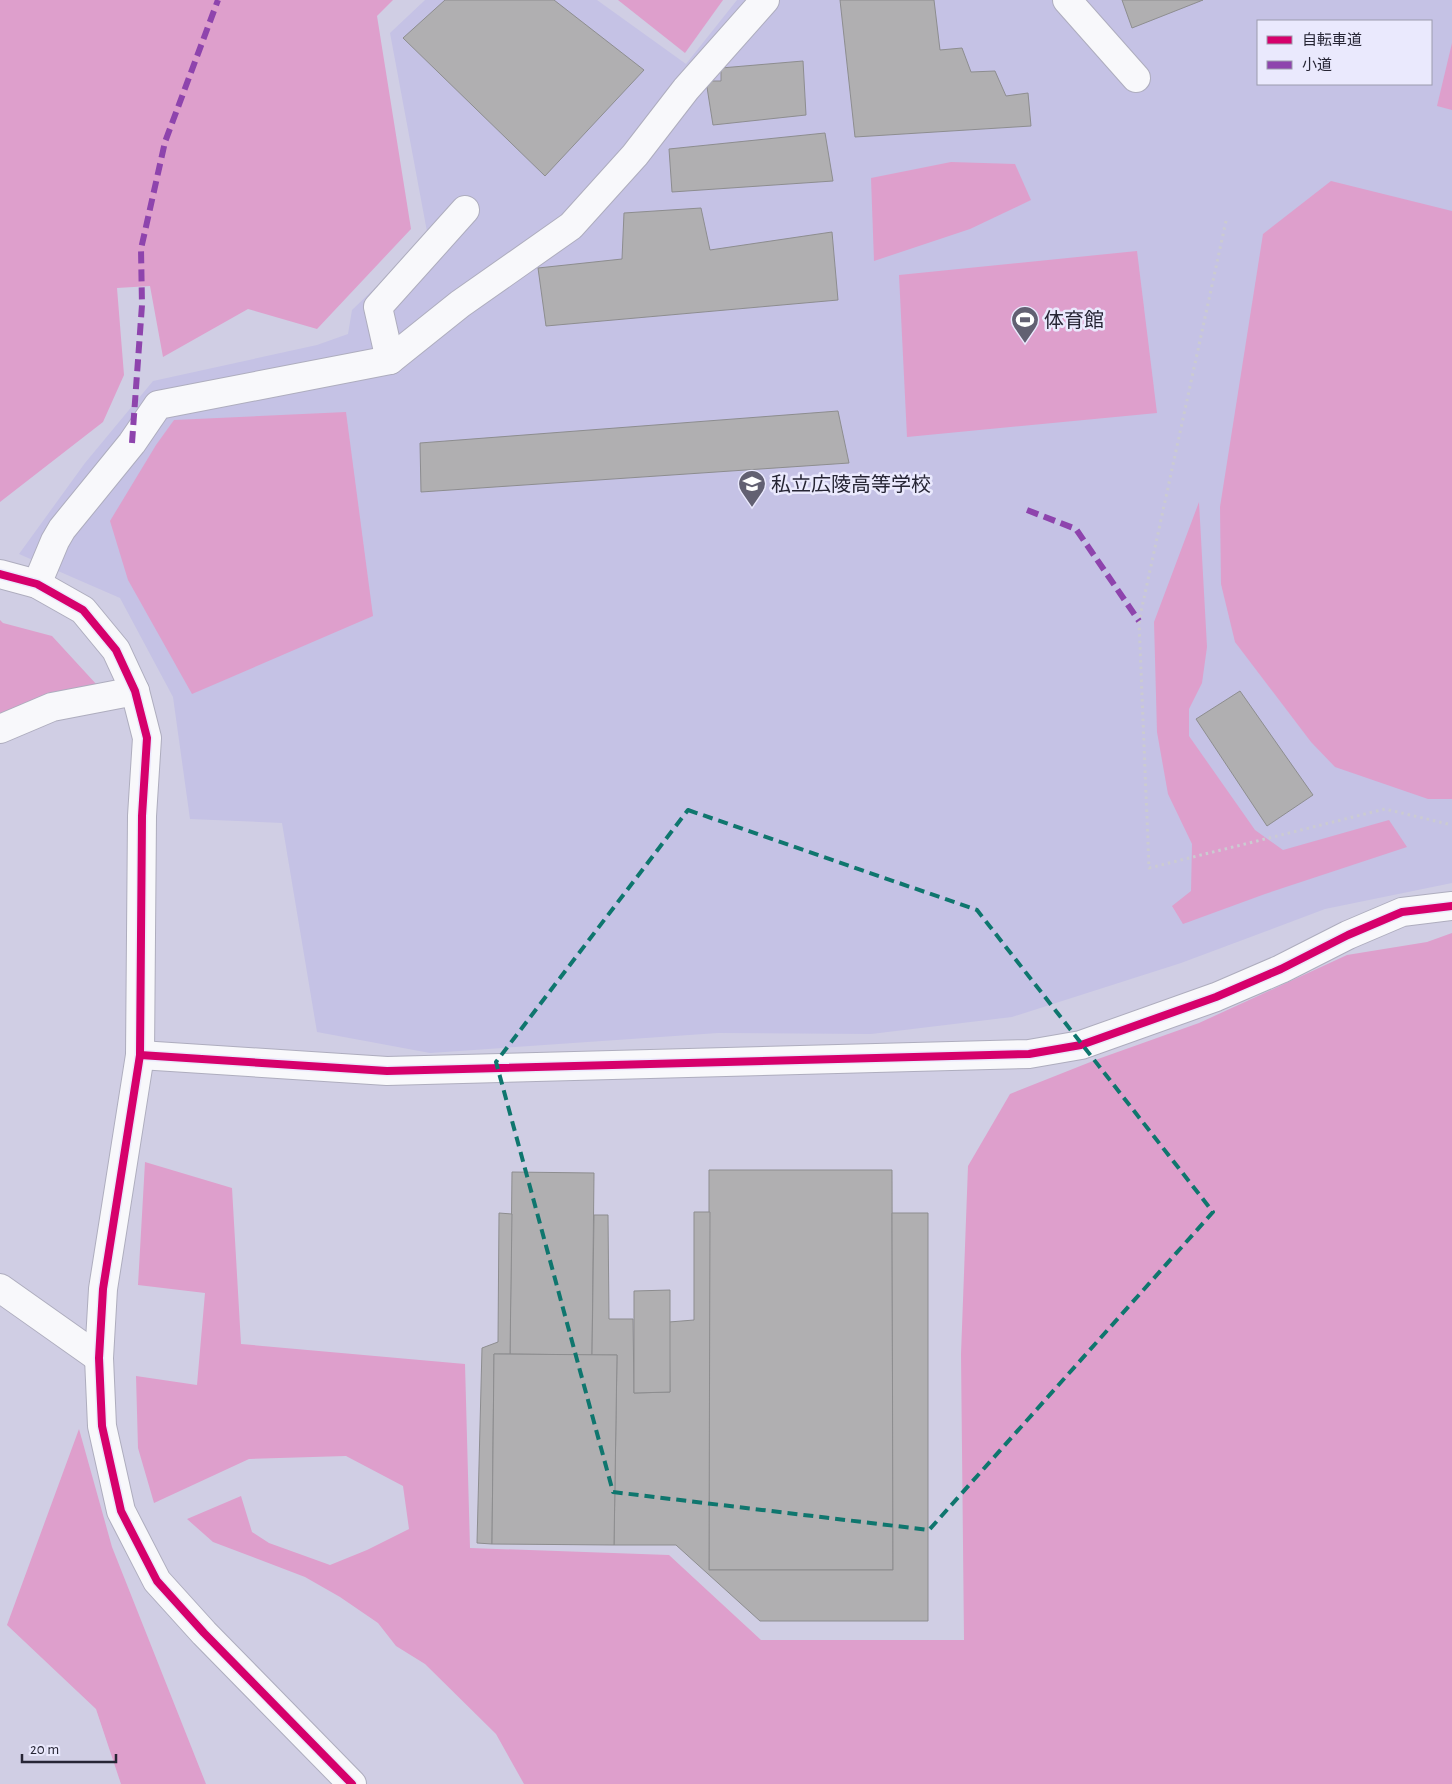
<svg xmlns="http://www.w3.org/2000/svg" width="1452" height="1784" viewBox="0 0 1452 1784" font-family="'Alegreya Sans','Noto Sans JP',sans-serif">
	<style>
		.built { fill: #c5c2e5; fill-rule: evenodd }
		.green { fill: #de9fcc }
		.building { fill: #b0afb1; stroke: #8d8d8f }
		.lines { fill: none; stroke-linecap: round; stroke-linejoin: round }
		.minor-casing { stroke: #aeadbe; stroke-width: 30 }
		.path { stroke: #cbcbd1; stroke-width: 3; stroke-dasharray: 2.5 4; stroke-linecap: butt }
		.minor { stroke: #f8f8fb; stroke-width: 28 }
		.quiet { stroke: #8e44ad; stroke-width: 6; stroke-dasharray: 12 6; stroke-linecap: butt }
		.cycleway-casing { stroke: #eae9fd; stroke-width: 11 }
		.cycleway { stroke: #d6006c; stroke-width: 8 }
		.marked { fill: none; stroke: #0f766e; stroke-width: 4; stroke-dasharray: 10 6; stroke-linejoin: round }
		.labels { text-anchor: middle; stroke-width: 5; stroke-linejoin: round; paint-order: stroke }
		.poi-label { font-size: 20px; fill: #262534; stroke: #eae9fd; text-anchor: start }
	</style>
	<rect width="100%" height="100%" fill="#d0cee4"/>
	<!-- built -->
	<path class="built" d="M425,0h172l89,64 51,-64h715v883l-127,26 -144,54 -169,54 -141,17 -153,-1 -288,20 -113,-21 -35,-209 -92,-4 -17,-122 -53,-99 -101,-44 66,-91 68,-82 164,-36 31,-11 4,-24 76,-73 -38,-204zM1258,21h173v63h-173z"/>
	<!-- green -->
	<g class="green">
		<path d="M0,0h393l-16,16 34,213 -94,100 -69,-20 -85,48 -13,-71 -33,2 7,87 -21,47 -103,80z"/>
		<path d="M618,0h105l-38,53z"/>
		<path d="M1452,43v67l-15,-4z"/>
		<path d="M951,162l64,2 16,36 -61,29 -96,32 -3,-83z"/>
		<path d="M1331,181l121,30v588h-24l-93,-32 -24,-25 -76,-100 -14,-58 -1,-77 43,-273z"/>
		<path d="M1137,251l20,162 -250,24 -8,-162z"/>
		<path d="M346,412l27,204 -181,78 -64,-114 -18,-59 46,-76 18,-25z"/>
		<path d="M1199,502l8,145 -5,36 -13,26v27l66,94 28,20 106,-30 18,27 -142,47 -82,30 -11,-18 19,-15 1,-47 -24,-50 -11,-62 -3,-110z"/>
		<path d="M0,620l3,3 49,13 45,49 -97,30z"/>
		<path d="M1452,933v851h-928l-28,-50 -71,-70 -29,-18 -18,-23 -38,-26 -35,-20 -92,-35 -26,-23 54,-23 11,36 17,11 61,22 37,-15 42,-21 -6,-43 -57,-30 -97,3 -95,44 -16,-55 -2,-72 61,9 8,-92 -67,-8 7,-123 87,26 9,156 224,20 5,184 199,7 92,85h203l-3,-286 7,-188 42,-72 88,-35 101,-36 148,-68 80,-13z"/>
		<path d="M79,1429l33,118 94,237h-85l-25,-75 -89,-84z"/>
	</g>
	<!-- building -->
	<g class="building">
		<path d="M445,0h109l90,70 -99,106 -142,-138z"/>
		<path d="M840,0h94l6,50 22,-2 9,24 24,-1 11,25 22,-3 3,33 -176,11z"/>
		<path d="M1122,0h81l-71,28z"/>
		<path d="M803,61l3,54 -93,10 -7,-44h15v-13z"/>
		<path d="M825,133l8,48 -161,11 -3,-43z"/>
		<path d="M701,208l9,42 122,-18 6,68 -292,26 -8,-58 84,-9 2,-46z"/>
		<path d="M838,411l11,52 -428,29 -1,-49z"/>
		<path d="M1240,691l73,104 -46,31 -71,-107z"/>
		<path d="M709,1170h183l1,400h-184z"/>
		<path d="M512,1172l82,1 -2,182 -82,-1z"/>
		<path d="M694,1212h16l-1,358h184l-1,-357h36v408h-168l-84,-76h-62l3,-190h-25l2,-140h14l1,104h24l1,74 36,-1 -1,-70 25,-2z"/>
		<path d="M499,1213l13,1 -2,140h-16l-2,190 -15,-1 5,-195 16,-6z"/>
		<path d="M670,1290v102l-36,1v-102z"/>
		<path d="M494,1354l123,1 -3,190 -122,-1z"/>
	</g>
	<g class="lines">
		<defs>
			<g id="minor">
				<path d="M1067,0l69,78"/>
				<path d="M390,360l-12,-53 87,-97"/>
				<path d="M0,574l37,10 46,26 33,40 19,41 12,47 -5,78 -2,239 -37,234 -4,69 3,68 19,85 36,70 47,52 148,151"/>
				<path d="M37,584l18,-43 7,-12 70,-86 26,-38 232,-45 70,-56 111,-78 64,-71 51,-66 79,-89"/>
				<path d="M0,729l52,-22 83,-16"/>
				<path d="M140,1055l247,16 642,-17 52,-9 135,-48 65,-28 67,-34 54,-23 50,-6"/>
				<path d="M0,1288l99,70"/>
			</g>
		</defs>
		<!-- minor casing -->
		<use href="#minor" class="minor-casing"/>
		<!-- path -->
		<path class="path" d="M1226,221l-87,400 10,247 236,-59 67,16"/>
		<!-- minor -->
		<use href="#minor" class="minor"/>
		<!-- quiet -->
		<g class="quiet">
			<path d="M132,443l10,-138 -1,-56 24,-107 53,-142"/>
			<path d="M1027,510l49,19 63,92"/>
		</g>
		<defs>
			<g id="cycleway">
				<path d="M0,574l37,10 46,26 33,40 19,41 12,47 -5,78 -2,239 -37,234 -4,69 3,68 19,85 36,70 47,52 148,151"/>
				<path d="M140,1055l247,16 642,-17 52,-9 135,-48 65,-28 67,-34 54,-23 50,-6"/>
			</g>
		</defs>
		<!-- cycleway casing -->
		<use href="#cycleway" class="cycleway-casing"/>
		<!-- cycleway -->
		<use href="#cycleway" class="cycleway"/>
	</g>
	<!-- marked area -->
	<path class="marked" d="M688,810l289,100 236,302 -284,318 -316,-38 -117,-430z"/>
	<!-- icons -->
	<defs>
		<symbol id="stadium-pin" viewBox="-11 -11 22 30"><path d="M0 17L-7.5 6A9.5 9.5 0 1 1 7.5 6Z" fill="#626072" stroke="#eae9fd"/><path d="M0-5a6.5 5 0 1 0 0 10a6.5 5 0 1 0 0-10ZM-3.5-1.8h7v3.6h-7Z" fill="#fff"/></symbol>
		<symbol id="school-pin" viewBox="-11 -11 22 30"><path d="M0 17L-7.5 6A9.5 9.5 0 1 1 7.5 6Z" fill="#626072" stroke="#eae9fd"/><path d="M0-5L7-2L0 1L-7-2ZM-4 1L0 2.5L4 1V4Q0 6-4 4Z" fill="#fff"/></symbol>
	</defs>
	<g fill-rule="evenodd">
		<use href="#stadium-pin" x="1009" y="304" width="32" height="43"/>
		<use href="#school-pin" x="736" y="468" width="32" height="43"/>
	</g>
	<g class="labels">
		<!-- poi labels -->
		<g class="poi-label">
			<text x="1044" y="327">体育館</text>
			<text x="771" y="491">私立広陵高等学校</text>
		</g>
	</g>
	<!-- legend -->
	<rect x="1257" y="20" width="175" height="65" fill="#eae9fd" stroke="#9c9bad"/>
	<rect x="1267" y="36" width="25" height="8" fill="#d6006c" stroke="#9c9bad"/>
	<text x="1302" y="45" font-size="15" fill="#262534">自転車道</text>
	<rect x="1267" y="61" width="25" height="8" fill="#8e44ad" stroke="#9c9bad"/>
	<text x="1302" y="70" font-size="15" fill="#262534">小道</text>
	<!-- scale -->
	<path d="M22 1754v8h94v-8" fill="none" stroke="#262534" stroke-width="2.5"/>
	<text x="30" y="1754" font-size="15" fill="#262534" stroke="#eae9fd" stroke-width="4" paint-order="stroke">20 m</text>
</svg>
